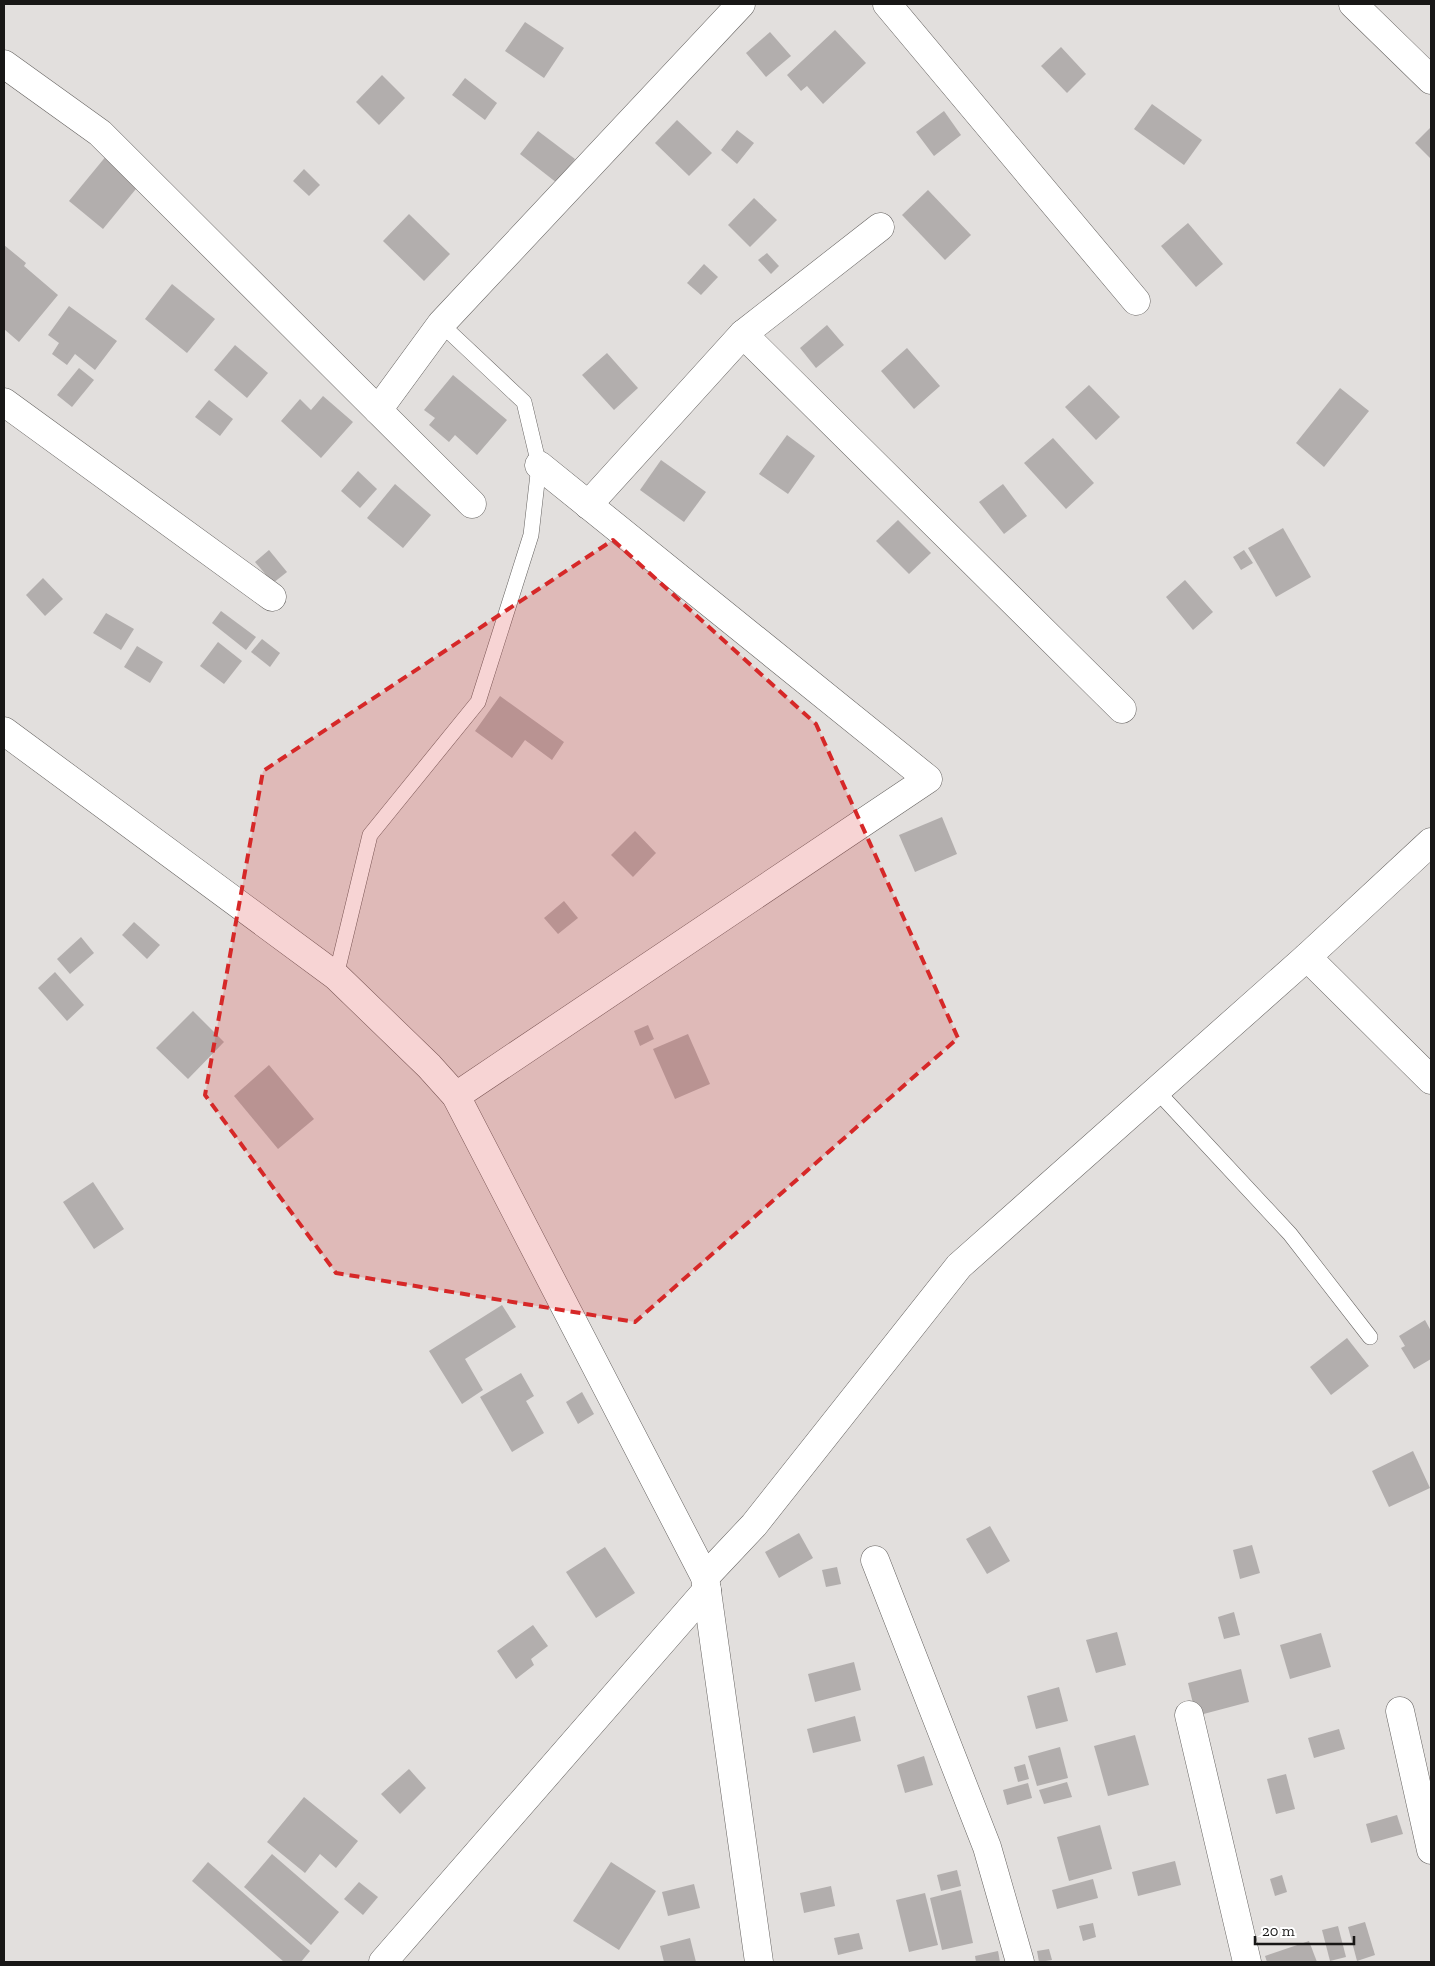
<svg xmlns="http://www.w3.org/2000/svg" width="1435" height="1966" viewBox="0 0 1435 1966" font-family="'Zilla Slab',serif">
	<style>
		.building { fill: #b2aead }
		.lines { fill: none; stroke-linecap: round; stroke-linejoin: round }
		.lane-casing { stroke: #666361; stroke-width: 16 }
		.street-casing { stroke: #666361; stroke-width: 29 }
		.secondary-casing { stroke: #666361; stroke-width: 29 }
		.lane { stroke: #fff; stroke-width: 15 }
		.street { stroke: #fff; stroke-width: 28 }
		.secondary { stroke: #fff; stroke-width: 28 }
		.marked { fill: #d62828; fill-opacity: 0.2; stroke: #d62828; stroke-width: 4; stroke-dasharray: 10 6; stroke-linejoin: round }
	</style>
	<rect width="100%" height="100%" fill="#e2dfdd"/>
	<!-- building -->
	<g class="building">
		<path d="M525,22l39,26 -20,30 -39,-27z"/>
		<path d="M835,30l31,33 -43,41 -16,-18 -6,5 -14,-16z"/>
		<path d="M770,32l21,24 -25,21 -20,-24z"/>
		<path d="M1061,47l25,27 -19,19 -26,-27z"/>
		<path d="M382,75l23,23 -26,27 -23,-23z"/>
		<path d="M465,78l32,25 -12,17 -33,-25z"/>
		<path d="M1152,104l50,36 -18,25 -50,-36z"/>
		<path d="M944,111l17,24 -27,21 -18,-24z"/>
		<path d="M677,120l35,33 -23,23 -34,-33z"/>
		<path d="M1431,127v32l-16,-16z"/>
		<path d="M737,130l17,13 -17,21 -16,-14z"/>
		<path d="M538,131l37,28 -18,24 -37,-29z"/>
		<path d="M107,155l33,29 -37,45 -34,-28z"/>
		<path d="M304,169l16,16 -11,11 -16,-15z"/>
		<path d="M928,190l43,45 -26,25 -43,-45z"/>
		<path d="M754,198l23,22 -27,27 -22,-22z"/>
		<path d="M409,214l41,40 -26,27 -41,-40z"/>
		<path d="M1188,223l35,41 -27,23 -35,-41z"/>
		<path d="M4,245l22,18 -2,3 34,29 -39,47 -15,-13z"/>
		<path d="M767,253l12,13 -8,8 -13,-14z"/>
		<path d="M704,264l14,13 -17,18 -14,-12z"/>
		<path d="M172,284l43,35 -28,34 -42,-34z"/>
		<path d="M69,306l48,35 -22,29 -20,-16 -8,11 -15,-11 7,-11 -11,-8z"/>
		<path d="M827,325l17,20 -28,23 -16,-20z"/>
		<path d="M235,345l33,28 -21,25 -33,-28z"/>
		<path d="M907,348l33,38 -26,23 -33,-38z"/>
		<path d="M607,353l31,35 -24,22 -32,-35z"/>
		<path d="M79,368l15,12 -22,27 -15,-12z"/>
		<path d="M453,375l54,45 -30,35 -22,-20 -6,7 -20,-17 6,-7 -11,-8z"/>
		<path d="M1089,385l31,32 -24,23 -31,-33z"/>
		<path d="M1340,388l29,23 -45,56 -28,-24z"/>
		<path d="M323,396l30,26 -32,36 -40,-37 19,-22 11,11z"/>
		<path d="M209,400l24,19 -13,17 -25,-19z"/>
		<path d="M787,435l28,21 -27,38 -29,-20z"/>
		<path d="M1053,438l41,45 -28,26 -42,-46z"/>
		<path d="M661,460l45,32 -22,30 -44,-32z"/>
		<path d="M358,471l19,18 -17,19 -19,-17z"/>
		<path d="M395,484l36,31 -28,33 -36,-30z"/>
		<path d="M1003,484l24,32 -23,18 -25,-32z"/>
		<path d="M898,520l33,33 -22,21 -33,-33z"/>
		<path d="M1283,528l28,49 -35,20 -28,-49z"/>
		<path d="M269,550l18,22 -14,11 -18,-21z"/>
		<path d="M1244,550l9,13 -12,7 -8,-13z"/>
		<path d="M43,578l20,21 -18,17 -19,-21z"/>
		<path d="M1185,580l28,32 -20,18 -27,-33z"/>
		<path d="M221,611l35,26 -10,13 -34,-27z"/>
		<path d="M106,613l28,16 -13,21 -28,-17z"/>
		<path d="M262,639l18,14 -10,14 -19,-15z"/>
		<path d="M218,642l24,19 -18,23 -24,-18z"/>
		<path d="M137,646l26,16 -13,21 -26,-16z"/>
		<path d="M500,696l64,46 -12,18 -27,-20 -13,18 -37,-27z"/>
		<path d="M942,817l15,37 -42,18 -16,-37z"/>
		<path d="M635,831l21,22 -23,24 -22,-22z"/>
		<path d="M564,901l14,17 -20,16 -14,-16z"/>
		<path d="M134,922l26,23 -13,14 -25,-24z"/>
		<path d="M81,937l13,16 -24,21 -13,-15z"/>
		<path d="M55,972l29,33 -17,16 -29,-33z"/>
		<path d="M193,1011l31,31 -36,37 -32,-31z"/>
		<path d="M648,1025l6,14 -14,7 -6,-15z"/>
		<path d="M688,1034l22,50 -35,15 -22,-50z"/>
		<path d="M269,1065l45,54 -36,30 -44,-53z"/>
		<path d="M93,1182l31,47 -30,20 -31,-47z"/>
		<path d="M502,1305l14,22 -51,32 18,31 -21,14 -33,-53z"/>
		<path d="M1425,1320l6,11v28l-17,10 -13,-21 4,-2 -6,-10z"/>
		<path d="M1347,1338l22,28 -38,29 -21,-28z"/>
		<path d="M521,1373l13,23 -8,5 18,32 -32,19 -32,-55z"/>
		<path d="M582,1392l12,22 -16,10 -12,-22z"/>
		<path d="M1413,1451l17,37 -41,19 -17,-36z"/>
		<path d="M990,1526l20,35 -23,13 -21,-35z"/>
		<path d="M799,1533l14,25 -34,20 -14,-26z"/>
		<path d="M1252,1545l8,28 -20,6 -7,-29z"/>
		<path d="M605,1547l30,46 -39,25 -30,-46z"/>
		<path d="M837,1567l4,17 -15,3 -4,-17z"/>
		<path d="M1234,1612l6,23 -16,4 -6,-22z"/>
		<path d="M533,1625l15,21 -17,13 3,6 -18,14 -19,-28z"/>
		<path d="M1117,1632l9,33 -30,8 -10,-33z"/>
		<path d="M1321,1633l10,34 -41,12 -10,-34z"/>
		<path d="M854,1662l7,28 -46,12 -7,-28z"/>
		<path d="M1241,1669l8,33 -53,14 -8,-33z"/>
		<path d="M1059,1687l9,34 -32,8 -9,-33z"/>
		<path d="M855,1716l6,25 -48,12 -6,-24z"/>
		<path d="M1339,1729l6,20 -31,9 -6,-20z"/>
		<path d="M1135,1735l14,50 -41,11 -14,-50z"/>
		<path d="M1060,1747l8,31 -31,8 -9,-30z"/>
		<path d="M924,1756l9,29 -28,8 -8,-28z"/>
		<path d="M1025,1764l4,15 -11,3 -4,-15z"/>
		<path d="M409,1769l17,19 -26,26 -19,-20z"/>
		<path d="M1286,1774l9,35 -19,5 -9,-35z"/>
		<path d="M1067,1782l5,15 -28,7 -5,-14z"/>
		<path d="M1028,1783l4,15 -25,7 -4,-15z"/>
		<path d="M304,1797l54,44 -22,27 -16,-14 -15,19 -38,-31z"/>
		<path d="M1397,1815l6,19 -32,9 -5,-19z"/>
		<path d="M1100,1825l12,44 -43,12 -12,-44z"/>
		<path d="M272,1854l67,58 -28,33 -67,-58z"/>
		<path d="M1175,1861l6,24 -43,11 -6,-24z"/>
		<path d="M208,1862l102,89 -9,11h-17l-92,-81z"/>
		<path d="M611,1862l45,29 -37,59 -46,-29z"/>
		<path d="M957,1870l4,16 -20,5 -4,-16z"/>
		<path d="M1282,1875l5,17 -12,4 -5,-17z"/>
		<path d="M1093,1879l5,19 -41,11 -5,-19z"/>
		<path d="M359,1882l19,15 -15,18 -19,-16z"/>
		<path d="M694,1884l6,24 -32,8 -6,-24z"/>
		<path d="M831,1886l4,20 -31,7 -4,-20z"/>
		<path d="M961,1890l12,53 -31,7 -12,-52z"/>
		<path d="M925,1893l13,52 -29,7 -13,-52z"/>
		<path d="M1365,1922l10,33 -18,6 -9,-34z"/>
		<path d="M1093,1923l3,14 -13,4 -4,-15z"/>
		<path d="M1338,1926l8,31 -16,4 -8,-31z"/>
		<path d="M859,1933l4,16 -25,6 -4,-17z"/>
		<path d="M690,1938l6,24h-32l-4,-16z"/>
		<path d="M1309,1941l8,21h-50l-2,-6z"/>
		<path d="M1049,1949l3,11 -13,2 -2,-11z"/>
		<path d="M998,1951l2,11h-24l-1,-6z"/>
	</g>
	<g class="lines">
		<defs>
			<g id="lane">
				<path d="M336,976l34,-141 108,-133 53,-167 8,-70 -15,-63 -83,-78"/>
				<path d="M1157,1091l133,143 80,103"/>
			</g>
			<g id="street">
				<path d="M887,4l249,297"/>
				<path d="M1353,4l78,76"/>
				<path d="M4,64l96,69 372,371"/>
				<path d="M743,334l379,375"/>
				<path d="M4,402l268,195"/>
				<path d="M378,410l63,-86 300,-320"/>
				<path d="M588,505l155,-171 137,-107"/>
				<path d="M1307,957l124,123"/>
				<path d="M456,1096l472,-317 -389,-314"/>
				<path d="M875,1560l112,287 33,115"/>
				<path d="M705,1577l49,-52 205,-259 348,-309 124,-115"/>
				<path d="M1400,1711l31,139"/>
				<path d="M1189,1715l58,247"/>
				<path d="M383,1962l324,-372"/>
			</g>
			<path id="secondary" d="M4,731l332,245 93,90 27,30 249,481 54,385"/>
		</defs>
		<!-- lane casing -->
		<use href="#lane" class="lane-casing"/>
		<!-- street casing -->
		<use href="#street" class="street-casing"/>
		<!-- secondary casing -->
		<use href="#secondary" class="secondary-casing"/>
		<!-- lane -->
		<use href="#lane" class="lane"/>
		<!-- street -->
		<use href="#street" class="street"/>
		<!-- secondary -->
		<use href="#secondary" class="secondary"/>
	</g>
	<!-- marked area -->
	<path class="marked" d="M613,540l203,184 142,314 -323,284 -299,-49 -131,-178 58,-324z"/>
	<!-- border -->
	<rect width="1435" height="1966" fill="none" stroke="#181716" stroke-width="10"/>
	<!-- scale -->
	<path d="M1255 1936v8h99v-8" fill="none" stroke="#181716" stroke-width="2.5"/>
	<text x="1262" y="1936" font-size="15" fill="#181716" stroke="#ffffff" stroke-width="4" paint-order="stroke">20 m</text>
</svg>
